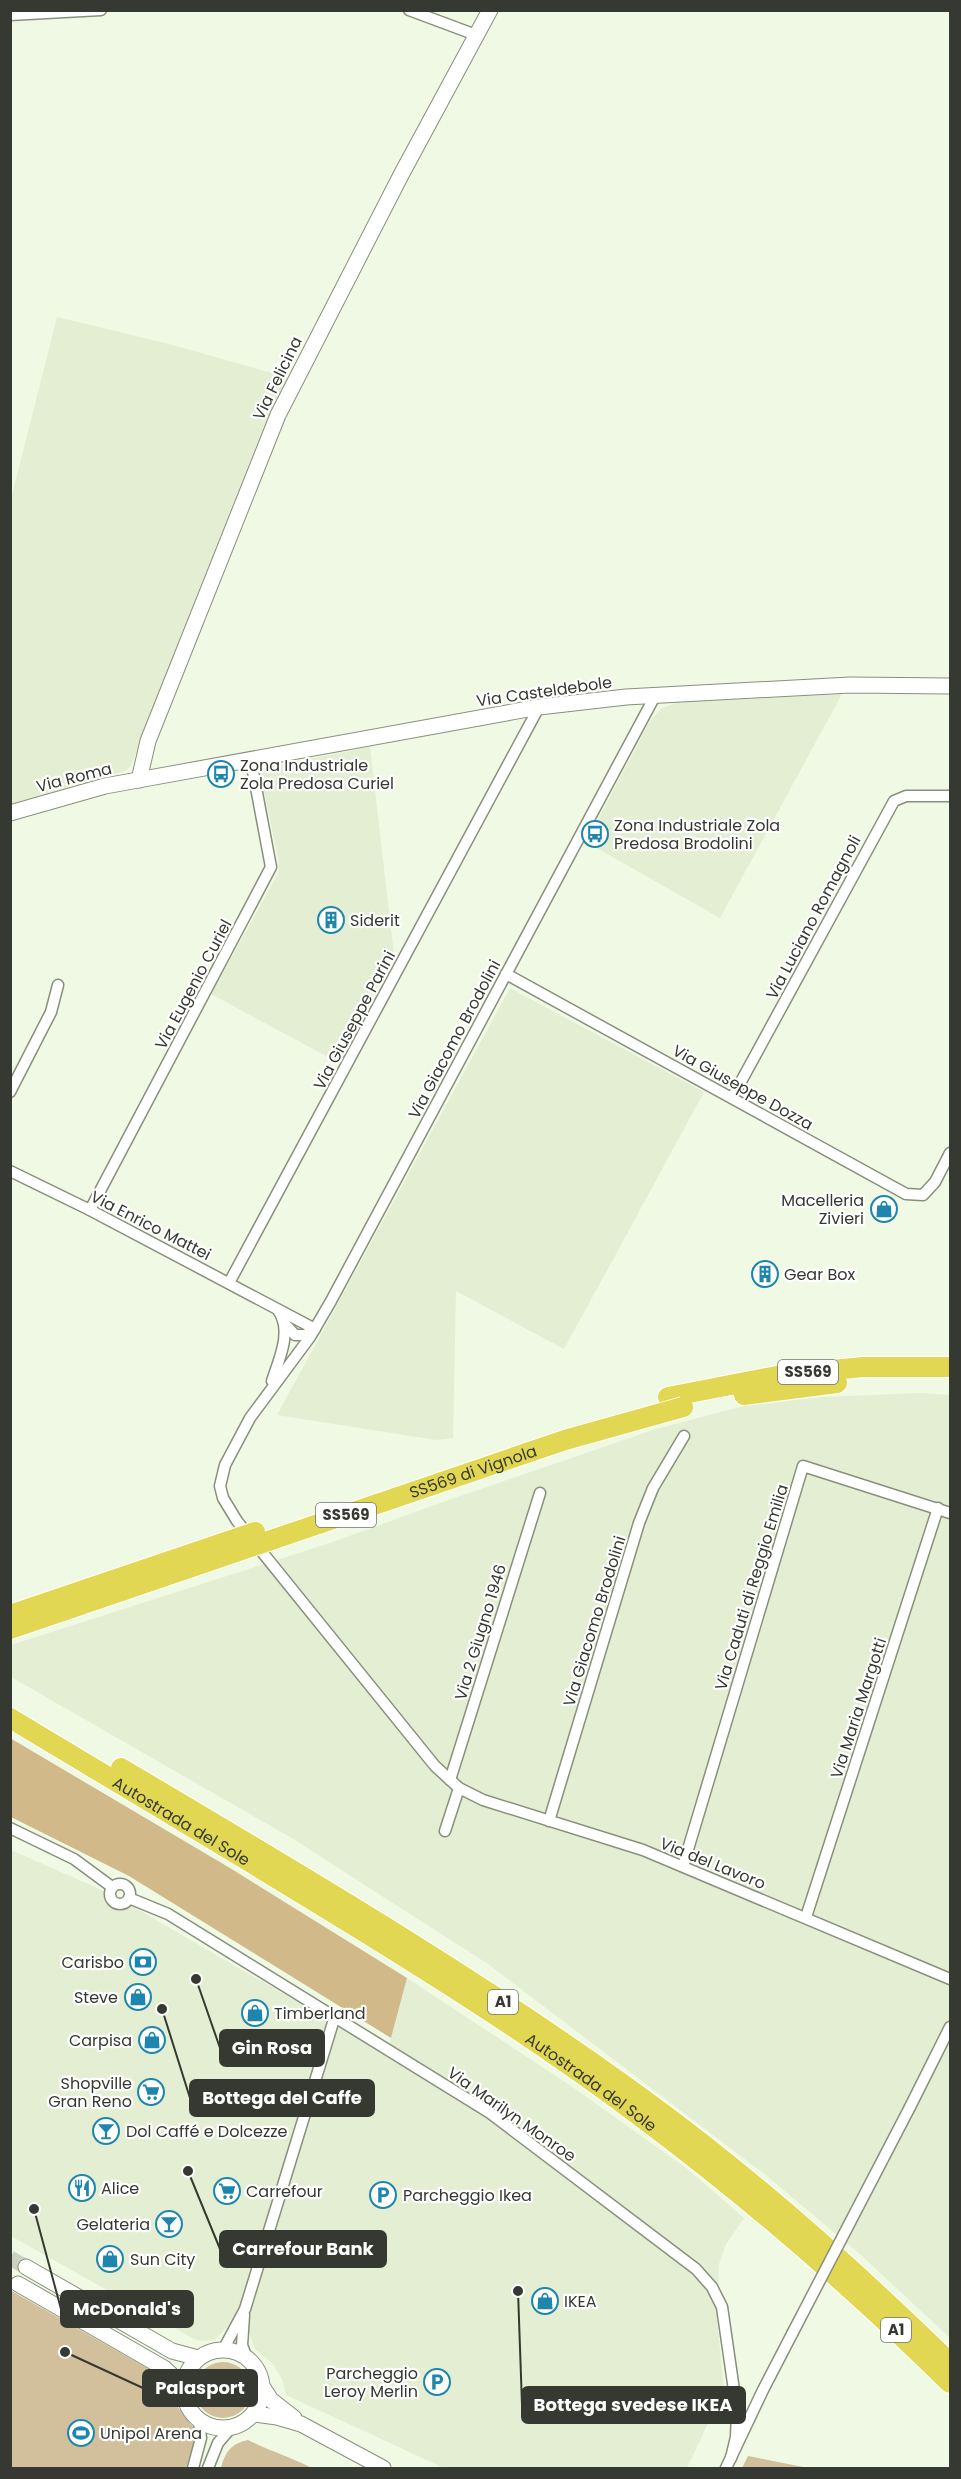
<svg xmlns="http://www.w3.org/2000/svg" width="961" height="2479" viewBox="0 0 961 2479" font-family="Poppins,sans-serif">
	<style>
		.built { fill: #e3eed2 }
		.green { fill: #d2bf9b }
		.forest { fill: #d2b98a }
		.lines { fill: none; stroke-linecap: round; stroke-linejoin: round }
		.secondary-tunnel { stroke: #cbd3bf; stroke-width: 15; stroke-dasharray: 15 8; stroke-linecap: butt }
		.street-casing { stroke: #88907d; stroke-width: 13 }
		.secondary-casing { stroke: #88907d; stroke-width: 17 }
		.highway-casing { stroke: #fff; stroke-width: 22 }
		.street { stroke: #fff; stroke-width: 10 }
		.secondary { stroke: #fff; stroke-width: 15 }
		.highway { stroke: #e2d752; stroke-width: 20 }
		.street-bridge-casing { stroke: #88907d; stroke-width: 13; stroke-linecap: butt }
		.highway-bridge-casing { stroke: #fff; stroke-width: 22; stroke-linecap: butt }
		.street-bridge { stroke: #fff; stroke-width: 10 }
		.highway-bridge { stroke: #e2d752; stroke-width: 20 }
		.labels { text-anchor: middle; stroke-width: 4.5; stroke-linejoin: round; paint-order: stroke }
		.shield { fill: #fff; stroke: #72746f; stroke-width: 1.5 }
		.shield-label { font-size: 15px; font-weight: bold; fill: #363931 }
		.street-label { font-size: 16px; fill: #363931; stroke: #fff }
		.poi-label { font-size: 16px; fill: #363931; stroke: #fff; text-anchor: start }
		.leader { fill: none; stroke: #363931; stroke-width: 2 }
		.callout-dot { fill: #363931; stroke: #fff; stroke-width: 2 }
		.callout { fill: #363931; stroke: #363931; stroke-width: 2 }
		.callout-label { font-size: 18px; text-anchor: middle; font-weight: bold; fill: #fff }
	</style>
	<rect width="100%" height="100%" fill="#f0f9e3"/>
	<!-- built -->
	<g class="built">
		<path d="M57,317l112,27 121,34 -36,74 -123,314 -6,5 -114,33v-305z"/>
		<path d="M842,694l-122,224 -134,-76 64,-121 12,-13 17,-6z"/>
		<path d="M370,747l24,208 -55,108 -128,-69 68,-122 -1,-15 -19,-88z"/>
		<path d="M510,988l194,104 -88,162 -52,95 -108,-58 -3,147 -17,2 -159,-25z"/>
		<path d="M920,1393l30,2v943l-90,-84 -97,-81 -275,-209 -198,-127 -279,-160v-32l319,-102 113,-41 213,-73 88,-23 79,-9z"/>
		<path d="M11,1850l102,45 274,159 20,-76 167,110 112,80 58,50 -18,26 -7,20 -2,56 7,69 -37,79h-243l-158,-73 -4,-16 -9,-15 -18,-15 -6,-16 -22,-6 -12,13 -14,1 -7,-2 -183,-103z"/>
	</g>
	<!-- green -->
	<g class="green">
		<path d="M10,2290l158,90 9,26 16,21v18l-7,23h-175z"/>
		<circle cx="223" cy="2390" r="28"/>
		<path d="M248,2440c22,11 43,17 64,28h-91c4,-15 10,-25 27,-28z"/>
		<path d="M748,2456l60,12h-66z"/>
	</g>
	<!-- forest -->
	<path class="forest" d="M10,1738l220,130 177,110 -16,60 -262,-162 -118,-59z"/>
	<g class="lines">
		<!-- secondary-tunnel -->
		<path class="secondary-tunnel" d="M10,2258l16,9"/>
		<defs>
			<g id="street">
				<path d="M409,10l67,25"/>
				<path d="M10,15l91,-5"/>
				<path d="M655,696l-324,605 -21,36 -60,81 -25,47 -5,21 3,12 14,23 198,245 24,22 24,12 160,50 307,129"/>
				<path d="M506,974l400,220 17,1 12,-13 15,-29"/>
				<path d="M10,1092l41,-80 7,-27"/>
				<path d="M732,1098l162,-297 12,-5h44"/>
				<path d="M10,1171l80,39 225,119"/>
				<path d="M90,1210l181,-343 -20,-106"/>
				<path d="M229,1283l310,-576"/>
				<path d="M284,1323l11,12h10l7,-4"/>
				<path d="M272,1381c7,-22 21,-50 6,-71"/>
				<path d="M450,1780l90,-287"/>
				<path d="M549,1821l90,-298 14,-35 31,-52"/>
				<path d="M10,1828l64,31 38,28"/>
				<path d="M445,1831l14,-43"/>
				<path d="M683,1866l120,-400 147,47"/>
				<circle cx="120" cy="1894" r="10"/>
				<path d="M129,1898l39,16 322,199 206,156 16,18 10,20 15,104 -1,26 -5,21"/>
				<path d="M806,1917l132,-409"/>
				<path d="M910,2107l40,-80"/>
				<path d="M244,2315l-2,30 4,11"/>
				<path d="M223,2350l22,-41 90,-293"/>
				<path d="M193,2468l8,-30 -2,-16"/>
				<path d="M208,2468l10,-25 12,-14"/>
				<path d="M726,2468l37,-78 29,-56"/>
			</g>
			<g id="secondary">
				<path d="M139,780l9,-39 130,-326 123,-240 89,-165"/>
				<path d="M10,813l95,-27 434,-79 87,-10 224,-12 100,1"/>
				<path d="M26,2267l146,84 26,7"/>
				<path d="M18,2284l146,84 18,17"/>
				<circle cx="223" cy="2389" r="39"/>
				<path d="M262,2386l9,14 23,18"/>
				<path d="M254,2414l23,3 24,7 82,44"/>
			</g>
			<g id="highway">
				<path d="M744,1395l93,-12"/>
				<path d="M668,1397l114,-22 81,-8h87"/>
				<path id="s1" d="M10,1718c113,68 226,135 338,204 99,61 197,123 290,193 110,82 214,172 312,268"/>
				<path d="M121,1768c177,105 355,209 521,330 109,79 212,171 308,265"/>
			</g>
		</defs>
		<!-- street casing -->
		<use href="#street" class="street-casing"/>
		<!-- secondary casing -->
		<use href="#secondary" class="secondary-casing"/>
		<!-- highway casing -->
		<use href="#highway" class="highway-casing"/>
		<!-- street -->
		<use href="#street" class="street"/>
		<!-- secondary -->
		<use href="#secondary" class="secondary"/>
		<!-- highway -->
		<use href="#highway" class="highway"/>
		<defs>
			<path id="street-bridge" d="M792,2334l118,-227"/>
			<g id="highway-bridge">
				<path d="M10,1615l245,-83"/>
				<path id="s2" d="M10,1629l555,-189 118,-33"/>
			</g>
		</defs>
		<!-- street-bridge casing -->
		<use href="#street-bridge" class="street-bridge-casing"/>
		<!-- highway-bridge casing -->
		<use href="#highway-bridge" class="highway-bridge-casing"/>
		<!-- street-bridge -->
		<use href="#street-bridge" class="street-bridge"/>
		<!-- highway-bridge -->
		<use href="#highway-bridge" class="highway-bridge"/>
	</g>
	<!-- icons -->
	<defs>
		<symbol id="bus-ring" viewBox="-11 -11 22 22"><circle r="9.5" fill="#fff" stroke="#1d85ae" stroke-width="1.5"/><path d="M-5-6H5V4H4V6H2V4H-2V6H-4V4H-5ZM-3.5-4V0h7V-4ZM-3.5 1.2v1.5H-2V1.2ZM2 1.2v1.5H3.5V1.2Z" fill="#1d85ae"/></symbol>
		<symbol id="building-ring" viewBox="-11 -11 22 22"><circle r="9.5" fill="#fff" stroke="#1d85ae" stroke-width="1.5"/><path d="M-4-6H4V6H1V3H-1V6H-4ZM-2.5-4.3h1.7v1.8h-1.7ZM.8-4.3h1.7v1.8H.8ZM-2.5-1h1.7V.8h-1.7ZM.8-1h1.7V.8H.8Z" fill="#1d85ae"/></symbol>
		<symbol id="shop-ring" viewBox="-11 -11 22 22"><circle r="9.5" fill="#fff" stroke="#1d85ae" stroke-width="1.5"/><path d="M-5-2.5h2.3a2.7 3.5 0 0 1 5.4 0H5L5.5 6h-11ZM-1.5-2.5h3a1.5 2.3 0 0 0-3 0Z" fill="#1d85ae"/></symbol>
		<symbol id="bank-ring" viewBox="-11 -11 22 22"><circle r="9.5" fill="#fff" stroke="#1d85ae" stroke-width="1.5"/><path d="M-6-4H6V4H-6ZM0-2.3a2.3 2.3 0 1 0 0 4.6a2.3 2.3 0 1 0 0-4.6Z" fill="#1d85ae"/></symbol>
		<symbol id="supermarket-ring" viewBox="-11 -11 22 22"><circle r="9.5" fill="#fff" stroke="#1d85ae" stroke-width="1.5"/><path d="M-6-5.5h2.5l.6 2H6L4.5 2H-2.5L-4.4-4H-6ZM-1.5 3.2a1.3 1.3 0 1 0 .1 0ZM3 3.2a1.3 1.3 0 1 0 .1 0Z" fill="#1d85ae"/></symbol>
		<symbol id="bar-ring" viewBox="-11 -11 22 22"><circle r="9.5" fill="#fff" stroke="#1d85ae" stroke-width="1.5"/><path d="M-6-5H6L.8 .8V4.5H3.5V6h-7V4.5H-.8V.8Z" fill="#1d85ae"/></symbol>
		<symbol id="restaurant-ring" viewBox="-11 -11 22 22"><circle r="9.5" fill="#fff" stroke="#1d85ae" stroke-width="1.5"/><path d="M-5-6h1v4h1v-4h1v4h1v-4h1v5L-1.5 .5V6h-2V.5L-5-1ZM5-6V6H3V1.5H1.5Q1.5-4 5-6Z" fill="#1d85ae"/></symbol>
		<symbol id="parking-ring" viewBox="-11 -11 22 22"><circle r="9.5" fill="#fff" stroke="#1d85ae" stroke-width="1.5"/><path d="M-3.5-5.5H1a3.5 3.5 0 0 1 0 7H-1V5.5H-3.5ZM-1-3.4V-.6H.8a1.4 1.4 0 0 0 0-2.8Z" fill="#1d85ae"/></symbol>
		<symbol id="stadium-ring" viewBox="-11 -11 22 22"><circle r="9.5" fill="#fff" stroke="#1d85ae" stroke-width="1.5"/><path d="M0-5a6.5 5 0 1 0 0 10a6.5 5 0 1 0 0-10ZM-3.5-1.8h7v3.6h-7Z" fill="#1d85ae"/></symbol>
	</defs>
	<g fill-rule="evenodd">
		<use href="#bus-ring" x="206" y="759" width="30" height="30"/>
		<use href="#bus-ring" x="580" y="819" width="30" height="30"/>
		<use href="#building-ring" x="316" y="905" width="30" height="30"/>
		<use href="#shop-ring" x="869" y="1194" width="30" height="30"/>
		<use href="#building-ring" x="750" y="1259" width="30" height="30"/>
		<use href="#bank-ring" x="128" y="1947" width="30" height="30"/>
		<use href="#shop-ring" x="123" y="1982" width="30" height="30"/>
		<use href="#shop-ring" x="240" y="1998" width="30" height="30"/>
		<use href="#shop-ring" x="137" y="2025" width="30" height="30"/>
		<use href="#supermarket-ring" x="136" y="2077" width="30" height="30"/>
		<use href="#bar-ring" x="91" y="2116" width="30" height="30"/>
		<use href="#restaurant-ring" x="67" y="2173" width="30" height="30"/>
		<use href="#supermarket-ring" x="212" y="2176" width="30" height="30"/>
		<use href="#parking-ring" x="368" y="2180" width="30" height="30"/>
		<use href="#bar-ring" x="154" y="2209" width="30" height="30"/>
		<use href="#shop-ring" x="95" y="2244" width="30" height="30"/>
		<use href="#shop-ring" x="530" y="2286" width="30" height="30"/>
		<use href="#parking-ring" x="422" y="2367" width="30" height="30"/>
		<use href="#stadium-ring" x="66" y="2418" width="30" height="30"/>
	</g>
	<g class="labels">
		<!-- shield labels -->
		<g class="shield">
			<rect x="778" y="1360" width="60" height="24" rx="4.5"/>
			<rect x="316" y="1503" width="60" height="24" rx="4.5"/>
			<rect x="488" y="1990" width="30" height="24" rx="4.5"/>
			<rect x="881" y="2318" width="30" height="24" rx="4.5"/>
		</g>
		<g class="shield-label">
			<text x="808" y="1377">SS569</text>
			<text x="346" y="1520">SS569</text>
			<text x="503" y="2007">A1</text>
			<text x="896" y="2335">A1</text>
		</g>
		<!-- street labels -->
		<g class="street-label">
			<text transform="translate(277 378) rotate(-64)" y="6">Via Felicina</text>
			<text transform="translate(544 691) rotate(-8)" y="6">Via Casteldebole</text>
			<text transform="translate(74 777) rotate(-14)" y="6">Via Roma</text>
			<text transform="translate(813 917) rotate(-62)" y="6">Via Luciano Romagnoli</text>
			<text transform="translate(193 984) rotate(-62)" y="6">Via Eugenio Curiel</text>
			<text transform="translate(354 1020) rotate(-62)" y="6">Via Giuseppe Parini</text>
			<text transform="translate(454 1039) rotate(-62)" y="6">Via Giacomo Brodolini</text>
			<text transform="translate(743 1087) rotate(29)" y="6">Via Giuseppe Dozza</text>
			<text transform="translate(151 1225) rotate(27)" y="6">Via Enrico Mattei</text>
			<text dy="6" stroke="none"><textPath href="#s2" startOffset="489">SS569 di Vignola</textPath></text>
			<text transform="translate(751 1587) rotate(-73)" y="6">Via Caduti di Reggio Emilia</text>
			<text transform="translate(594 1621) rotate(-73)" y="6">Via Giacomo Brodolini</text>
			<text transform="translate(480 1632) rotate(-73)" y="6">Via 2 Giugno 1946</text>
			<text transform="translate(858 1708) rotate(-72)" y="6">Via Maria Margotti</text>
			<text dy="6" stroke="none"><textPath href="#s1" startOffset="200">Autostrada del Sole</textPath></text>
			<text transform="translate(713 1863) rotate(22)" y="6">Via del Lavoro</text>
			<text dy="6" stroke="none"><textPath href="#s1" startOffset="686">Autostrada del Sole</textPath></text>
			<text transform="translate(512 2114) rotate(35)" y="6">Via Marilyn Monroe</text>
		</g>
		<!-- poi labels -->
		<g class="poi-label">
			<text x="240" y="771">Zona Industriale<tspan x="240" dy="18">Zola Predosa Curiel</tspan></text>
			<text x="614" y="831">Zona Industriale Zola<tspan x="614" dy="18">Predosa Brodolini</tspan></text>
			<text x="350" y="926">Siderit</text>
			<text x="864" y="1206" text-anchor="end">Macelleria<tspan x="864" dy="18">Zivieri</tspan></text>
			<text x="784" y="1280">Gear Box</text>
			<text x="124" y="1968" text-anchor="end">Carisbo</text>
			<text x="118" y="2003" text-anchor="end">Steve</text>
			<text x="274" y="2019">Timberland</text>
			<text x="132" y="2046" text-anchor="end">Carpisa</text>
			<text x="132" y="2089" text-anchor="end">Shopville<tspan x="132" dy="18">Gran Reno</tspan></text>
			<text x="126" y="2137">Dol Caffé e Dolcezze</text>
			<text x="101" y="2194">Alice</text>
			<text x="246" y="2197">Carrefour</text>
			<text x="403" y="2201">Parcheggio Ikea</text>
			<text x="150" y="2230" text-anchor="end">Gelateria</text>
			<text x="130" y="2265">Sun City</text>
			<text x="564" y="2307">IKEA</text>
			<text x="418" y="2379" text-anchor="end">Parcheggio<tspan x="418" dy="18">Leroy Merlin</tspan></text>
			<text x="100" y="2439">Unipol Arena</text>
		</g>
	</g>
	<!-- callouts -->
	<path class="leader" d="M196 1979L220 2048M162 2009L190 2098M188 2171L220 2249M34 2209L61 2309M65 2352L143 2388M518 2291L522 2405"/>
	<g class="callout-dot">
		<circle cx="196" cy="1979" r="6"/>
		<circle cx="162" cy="2009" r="6"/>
		<circle cx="188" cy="2171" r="6"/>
		<circle cx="34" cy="2209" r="6"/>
		<circle cx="65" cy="2352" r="6"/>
		<circle cx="518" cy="2291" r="6"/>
	</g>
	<g class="callout">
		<rect x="220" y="2030" width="104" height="36" rx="6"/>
		<rect x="190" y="2080" width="184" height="36" rx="6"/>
		<rect x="220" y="2231" width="166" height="36" rx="6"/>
		<rect x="61" y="2291" width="132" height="36" rx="6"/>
		<rect x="143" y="2370" width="114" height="36" rx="6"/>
		<rect x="522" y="2387" width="223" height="36" rx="6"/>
	</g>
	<g class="callout-label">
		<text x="272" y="2054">Gin Rosa</text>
		<text x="282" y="2104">Bottega del Caffe</text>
		<text x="303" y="2255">Carrefour Bank</text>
		<text x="127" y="2315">McDonald's</text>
		<text x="200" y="2394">Palasport</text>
		<text x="633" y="2411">Bottega svedese IKEA</text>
	</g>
	<!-- border -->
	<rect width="961" height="2479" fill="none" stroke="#363931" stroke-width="24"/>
</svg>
